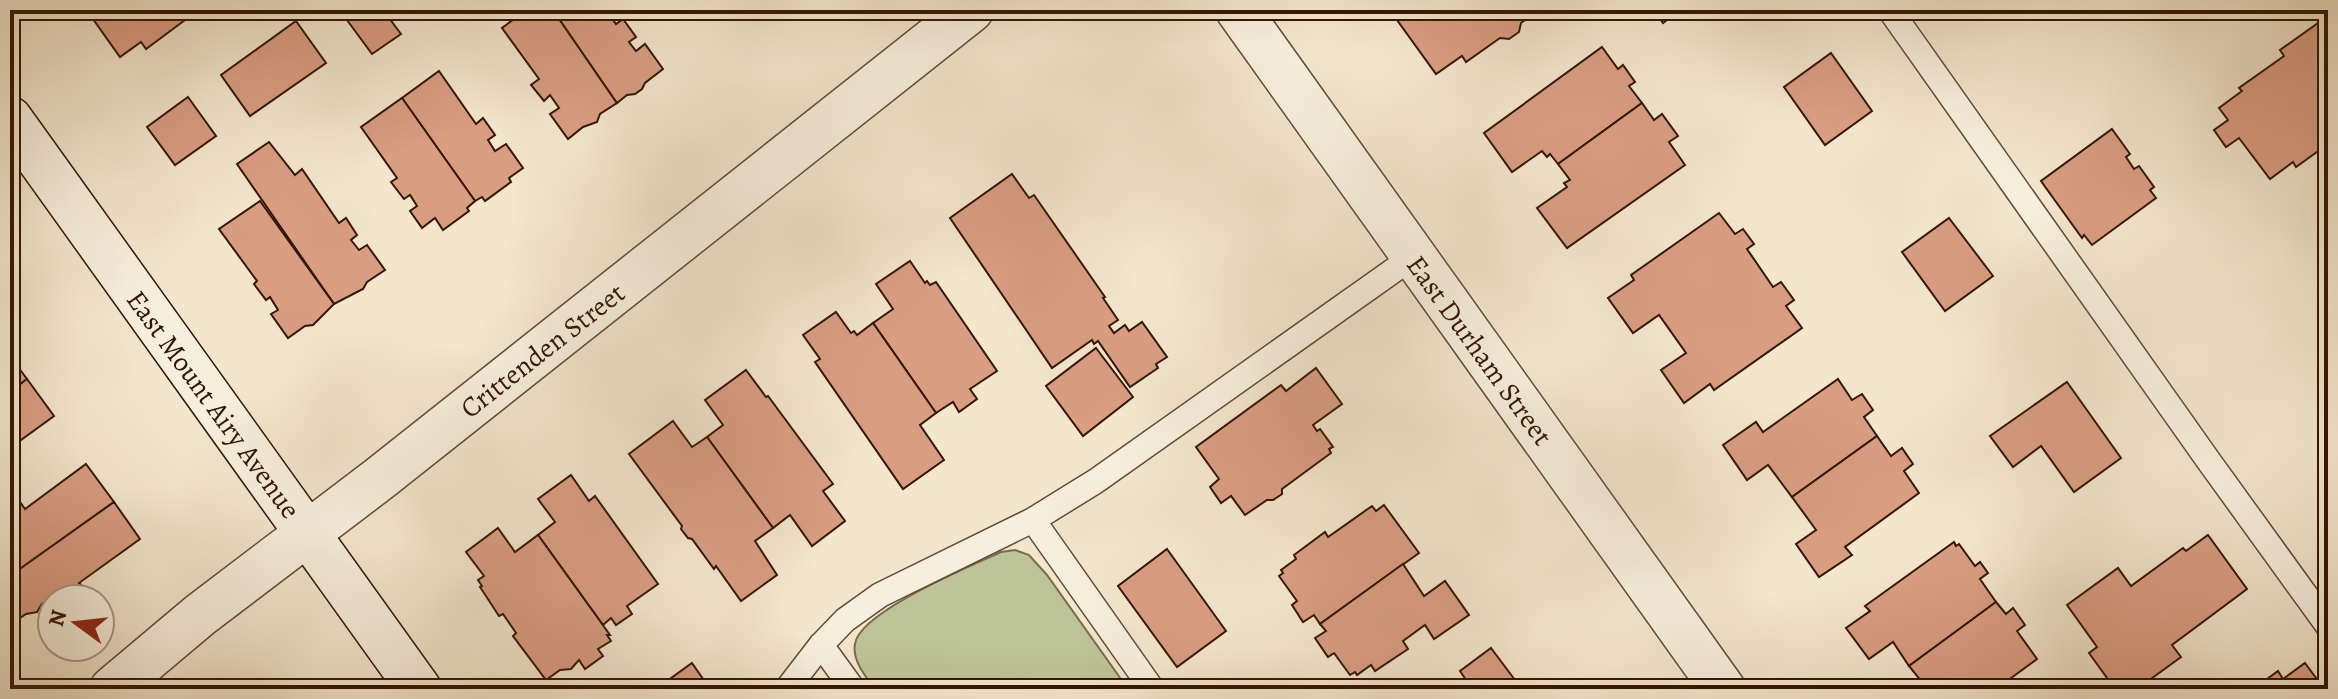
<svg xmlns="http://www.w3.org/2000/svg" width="2338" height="699" viewBox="0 0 2338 699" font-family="Alegreya,serif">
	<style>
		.green { fill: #bdc497; stroke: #786d4d; stroke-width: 2 }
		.building { fill: #d99d82; stroke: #331603; stroke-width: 2 }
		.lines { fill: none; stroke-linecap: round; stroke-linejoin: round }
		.lane-casing { stroke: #634a36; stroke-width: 27 }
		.street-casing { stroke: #634a36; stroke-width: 47 }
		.secondary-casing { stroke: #331603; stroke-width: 47 }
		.lane { stroke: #f7efde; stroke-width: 24 }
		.street { stroke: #f7efde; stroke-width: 44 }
		.secondary { stroke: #f7efde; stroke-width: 44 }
		.labels { text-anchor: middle; stroke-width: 7; stroke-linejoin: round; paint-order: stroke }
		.street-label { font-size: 28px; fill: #331603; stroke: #f7efde }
	</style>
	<rect width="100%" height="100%" fill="#f3e6cd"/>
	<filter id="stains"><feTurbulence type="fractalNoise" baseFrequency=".0025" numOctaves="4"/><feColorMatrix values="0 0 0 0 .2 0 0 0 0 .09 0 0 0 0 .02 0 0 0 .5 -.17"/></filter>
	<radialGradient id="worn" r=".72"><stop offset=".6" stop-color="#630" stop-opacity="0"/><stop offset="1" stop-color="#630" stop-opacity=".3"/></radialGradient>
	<!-- green -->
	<path class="green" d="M1015,550l14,5 18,20 81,114h-253c-9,-12 -23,-28 -20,-45 4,-32 116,-78 146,-92z"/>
	<!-- building -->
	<g class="building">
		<path d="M90,10h93l-3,2 5,8 -39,29 -5,-7 -21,15 -32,-45z"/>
		<path d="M361,10h22l18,24 -29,20 -25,-34z"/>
		<path d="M526,10h27l64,93 -17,11 -3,8 -14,5 -15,12 -18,-25 9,-6 -9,-13 -6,6 -13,-16 8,-6 -37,-51z"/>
		<path d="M553,10h53l10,14 7,-5 13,18 -7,5 7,9 9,-7 18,25 -18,14 -3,6 -7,5 -8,1 -10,8z"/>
		<path d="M1411,10h128l-18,13 -2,9 -10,7 -9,-1 -34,24 -4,-6 -26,18 -39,-54z"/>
		<path d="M1654,10h26l-17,13z"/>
		<path d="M2328,16v128l-32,23 -3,-5 -23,17 -31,-41 -13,9 -12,-17 14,-10 -9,-12 23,-17 -3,-3 45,-32 -4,-6z"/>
		<path d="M296,21l30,42 -76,53 -29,-41z"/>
		<path d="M1602,47l16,22 5,-4 12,17 -6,4 13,17 -84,61 -8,-10 -3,3 -5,-6 -30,21 -28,-39z"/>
		<path d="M1831,53l41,58 -47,34 -41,-58z"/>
		<path d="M439,71l37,53 7,-6 12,17 -7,5 7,11 11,-7 17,24 -14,10 2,4 -26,19 -3,-4 -7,4 -73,-103z"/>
		<path d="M188,97l28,39 -41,29 -28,-38z"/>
		<path d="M402,98l73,103 -8,7 2,3 -26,19 -8,-12 -13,10 -12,-17 7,-5 -7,-11 -6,4 -13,-17 6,-4 -36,-51z"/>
		<path d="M1642,103l12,17 8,-6 16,22 -9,6 16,23 -118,83 -30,-40 30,-21 -3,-4 6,-3 -12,-16z"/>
		<path d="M2112,129l18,25 -4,3 8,12 5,-3 15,21 -4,3 6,8 -64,47 -8,-10 -2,3 -41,-57z"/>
		<path d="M269,142l26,33 7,-6 37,54 7,-5 11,17 -6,5 8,10 8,-5 18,25 -18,12 -4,7 -29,15 -97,-140z"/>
		<path d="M1012,174l17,24 5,-3 71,102 -2,1 15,22 -9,6 5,7 11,-8 4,6 13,-9 25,35 -11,7 2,4 -28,19 -32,-46 -4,3 -2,-4 -40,28 -102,-150z"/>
		<path d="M260,201l74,103 -21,21 -8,1 -17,12 -17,-24 7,-4 -8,-13 -4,3 -12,-16 3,-3 -38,-52z"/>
		<path d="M1719,213l16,21 8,-5 11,15 -7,5 26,38 8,-5 13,18 -8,6 16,22 -88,62 -4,-6 -26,19 -23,-33 25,-17 -27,-38 -26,18 -25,-35 26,-18 -3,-5z"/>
		<path d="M1949,218l44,58 -48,35 -43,-59z"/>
		<path d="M910,261l15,22 2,-2 3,4 6,-3 61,89 -27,18 7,10 -18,13 -6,-10 -17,11 -63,-90 20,-14 -17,-25z"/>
		<path d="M836,312l15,21 3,-2 3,4 16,-12 63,90 -16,12 24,35 -41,29 -88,-127 5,-3 -17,-24z"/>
		<path d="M1096,348l37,49 -50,39 -37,-50z"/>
		<path d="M10,356l17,23 -17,13z"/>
		<path d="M1316,368l26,36 -29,21 4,6 3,-2 13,18 -4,2 2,4 -49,36v5l-9,6h-6l-22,15 -14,-19 -10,7 -11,-16 9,-8 -23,-32 85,-62 5,6z"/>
		<path d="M746,370l20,27 2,-1 65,88 -10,7 22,30 -33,25 -22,-31 -17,13 -66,-91 16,-12 -18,-25z"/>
		<path d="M27,379l27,37 -44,32v-56z"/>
		<path d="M1838,379l14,21 10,-6 11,16 -9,7 13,19 -85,61 -24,-32 -21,15 -24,-35 33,-23 7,10z"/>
		<path d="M2067,382l54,76 -47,34 -33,-46 -28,21 -23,-31z"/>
		<path d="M673,421l19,26 15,-10 66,91 -18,13 22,34 -36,26 -25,-35 -2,3 -22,-30 -4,-1 -7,-9 1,-3 -53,-72z"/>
		<path d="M1877,436l14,20 11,-8 11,16 -9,7 15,22 -74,54 7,8 -33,22 -23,-33 20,-14 -24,-33z"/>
		<path d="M86,464l28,38 -104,74v-67l10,-7 5,7z"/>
		<path d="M571,475l18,26 6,-5 63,88 -31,22 5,8 -16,11 -5,-7 -8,7 -65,-90 17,-13 -17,-23z"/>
		<path d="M114,502l26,37 -61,44 4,4 -16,12h-15v11l-4,3 -6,-9 -5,8 -11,2 -16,11v-49z"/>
		<path d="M1384,505l35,48 -99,71 -6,-9 -11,7 -11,-17 5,-4 -18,-25 4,-3 -2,-3 15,-11 -2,-4 31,-23 3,5 44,-31 4,5z"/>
		<path d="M498,528l17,24 23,-17 72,100h-3l4,6 -13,8 5,7 -18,13 -6,-9 -8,9 -11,1 -14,10 -33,-44 3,-3 -13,-19 -4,2 -19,-29 2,-1 -4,-6 6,-4 -18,-24z"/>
		<path d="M2208,535l39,54 -75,56 9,12 -44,32h-22l-26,-36 8,-6 -30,-42 51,-37 13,18 52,-38 3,3z"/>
		<path d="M1954,542l2,4 3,-2 16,22 5,-4 8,11 -8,6 16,23 -87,64 -16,-24 -24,17 -23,-31 24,-17 -5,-5z"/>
		<path d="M1167,549l59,82 -49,36 -59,-81z"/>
		<path d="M1403,564l21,32 21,-15 24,34 -35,24 -9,-14 -22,16 5,8 -33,22 -4,-6 -14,10 -2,-3 -5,3 -16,-22 -6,4 -13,-19 11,-7 -6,-7z"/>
		<path d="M1996,602l10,12 7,-6 12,17 -8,6 20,28 -41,30h-83l9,-7 -13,-16z"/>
		<path d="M1491,648l24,32 -11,9h-50l12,-9 -6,-9z"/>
		<path d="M692,663l18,26h-54z"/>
		<path d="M2305,663l17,23 6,3h-61l-4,-7 15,-11 5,8z"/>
	</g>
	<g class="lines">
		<defs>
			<g id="lane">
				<path d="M1890,10l318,450 120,166"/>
				<path d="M1033,520l119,169"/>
				<path d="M821,645l32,44"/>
				<path d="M787,689l34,-44 24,-25 35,-25 153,-75 63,-39 318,-225"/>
			</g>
			<g id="street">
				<path d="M1238,10l485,679"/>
				<path d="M112,689l88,-74 179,-136 592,-469"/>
			</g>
			<path id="secondary" d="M10,119l409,570"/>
		</defs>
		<!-- lane casing -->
		<use href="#lane" class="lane-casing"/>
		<!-- street casing -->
		<use href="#street" class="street-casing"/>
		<!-- secondary casing -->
		<use href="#secondary" class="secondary-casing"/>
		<!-- lane -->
		<use href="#lane" class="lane"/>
		<!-- street -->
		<use href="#street" class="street"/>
		<!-- secondary -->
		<use href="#secondary" class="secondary"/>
	</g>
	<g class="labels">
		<!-- street labels -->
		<g class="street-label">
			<text transform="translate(542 350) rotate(-38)" y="10">Crittenden Street</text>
			<text transform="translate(1480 350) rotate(54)" y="10">East Durham Street</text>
			<text transform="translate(214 404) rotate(54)" y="10">East Mount Airy Avenue</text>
		</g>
	</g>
	<!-- margin -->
	<rect width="2338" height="699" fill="none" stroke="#f3e6cd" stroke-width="40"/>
	<rect x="12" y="12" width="2314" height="675" fill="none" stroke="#331603" stroke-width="4"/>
	<rect x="20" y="20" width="2298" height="659" fill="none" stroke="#331603" stroke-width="2"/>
	<!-- north arrow -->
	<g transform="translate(76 623) rotate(285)"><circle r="38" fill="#f7efde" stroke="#a99886" stroke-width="2"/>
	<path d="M0-6L14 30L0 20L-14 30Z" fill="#8f2418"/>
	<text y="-12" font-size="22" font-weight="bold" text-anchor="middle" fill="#331603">N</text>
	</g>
	<rect width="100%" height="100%" filter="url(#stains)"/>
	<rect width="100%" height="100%" fill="url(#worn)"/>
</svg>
